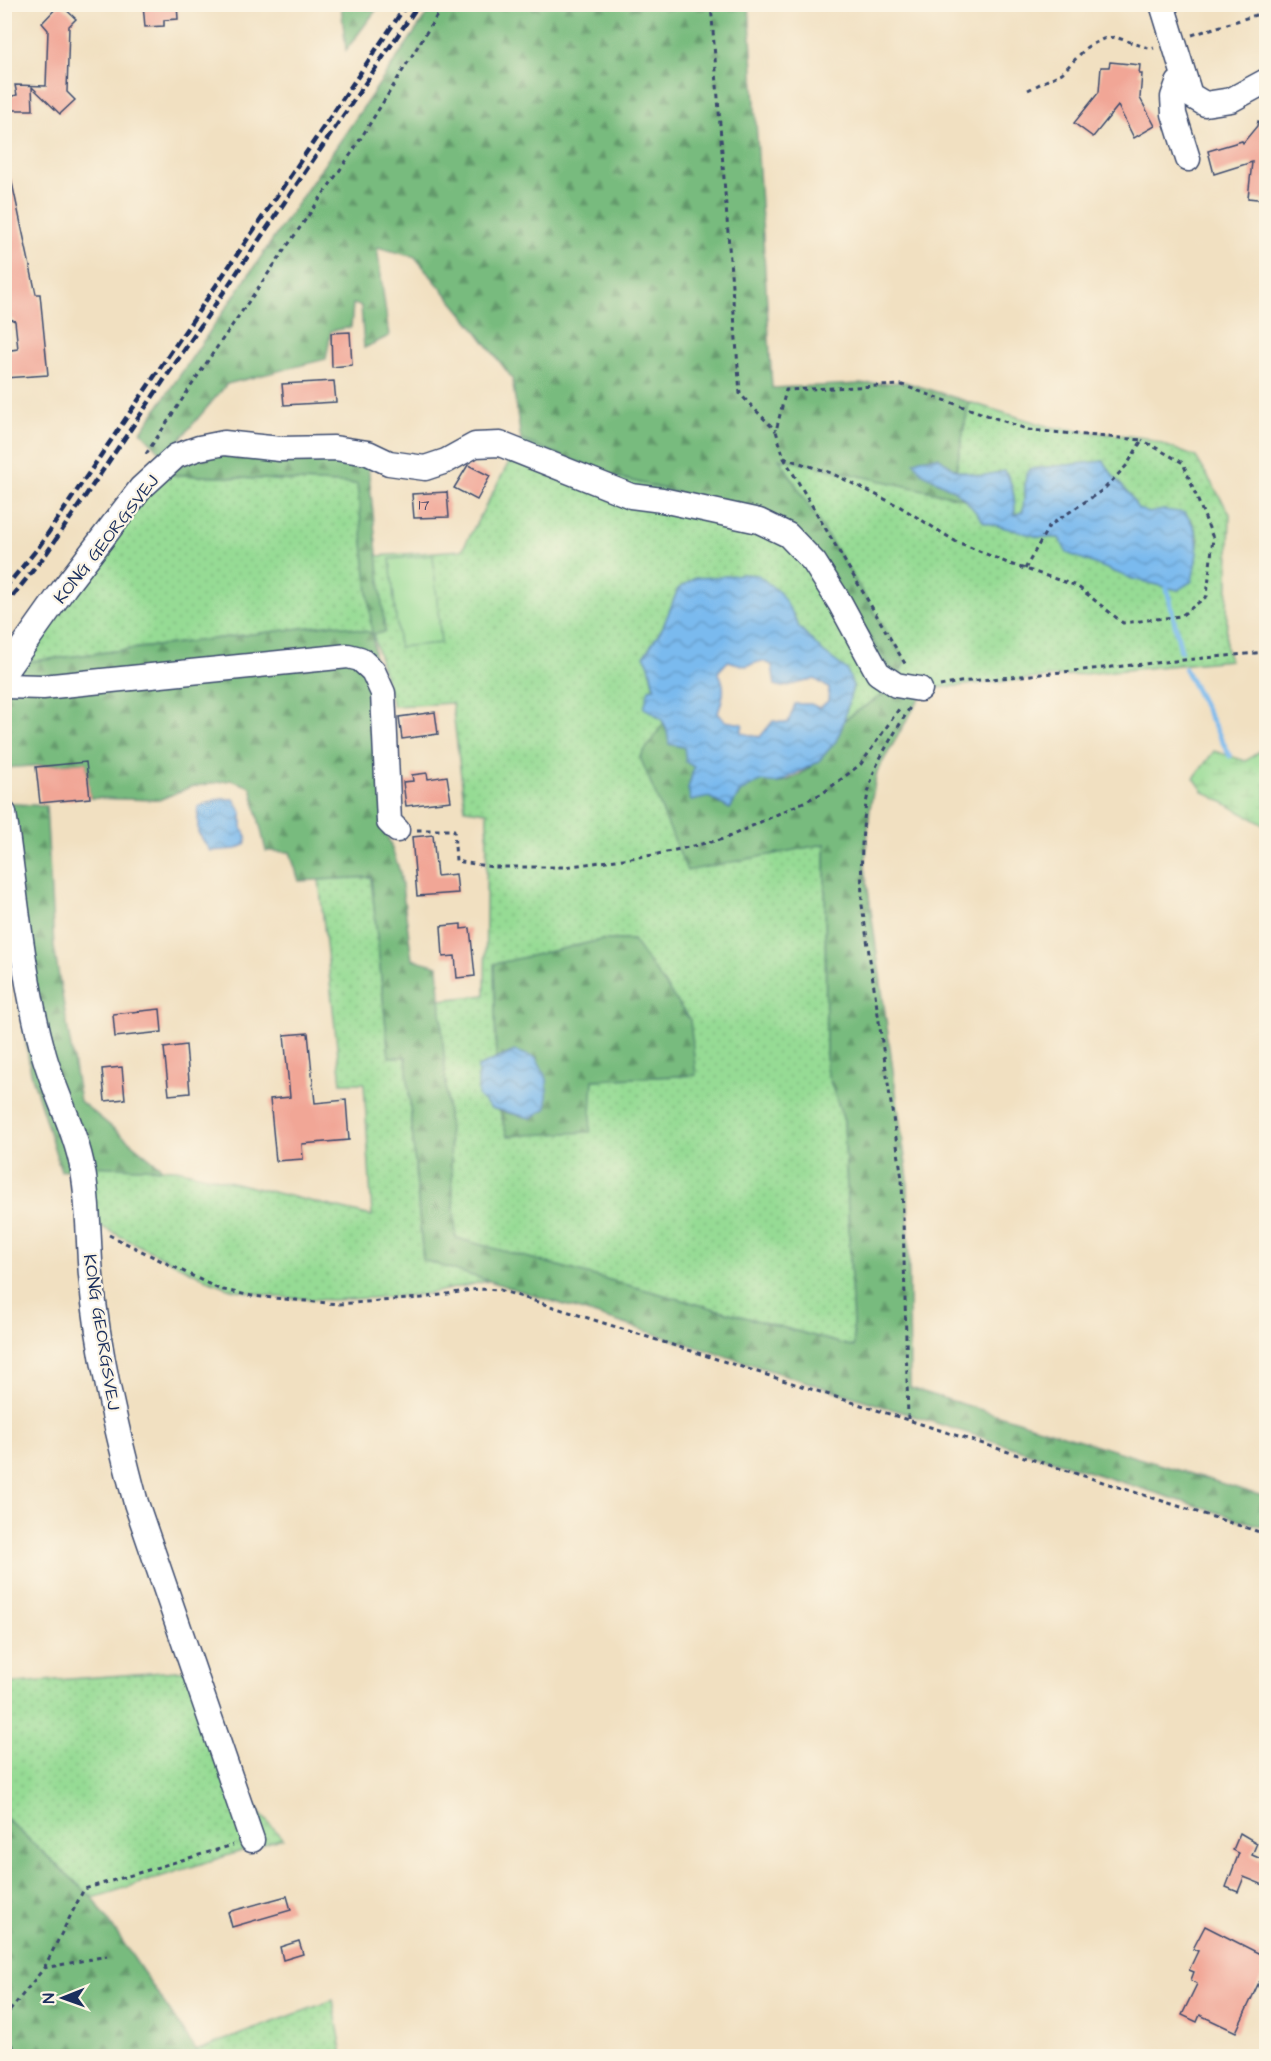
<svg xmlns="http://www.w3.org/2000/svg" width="1271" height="2061" viewBox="0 0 1271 2061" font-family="'Architects Daughter',sans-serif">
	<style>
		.green { fill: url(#green-dots); stroke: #588579; stroke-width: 1.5; fill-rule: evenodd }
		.forest { fill: url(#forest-firs); stroke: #4a756e; stroke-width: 1.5 }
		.wetland { fill: url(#wetland-marsh); stroke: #588579; stroke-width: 1.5 }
		.pitch { fill: #96db94; stroke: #588579; stroke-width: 1.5 }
		.water { fill: url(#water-waves); stroke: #4a74a6; stroke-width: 1.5; fill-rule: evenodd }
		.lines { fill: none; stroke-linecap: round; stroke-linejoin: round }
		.stream { stroke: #7abaee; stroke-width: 5 }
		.building { fill: #f1a696 }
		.minor-casing { stroke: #3b4a6d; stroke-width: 27 }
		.path { stroke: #3b4a6d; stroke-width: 3; stroke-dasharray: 4.5 4.5; stroke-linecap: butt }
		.minor { stroke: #fff; stroke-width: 24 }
		.rail { stroke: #1b2f5e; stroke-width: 4.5; stroke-dasharray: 9 4.5; stroke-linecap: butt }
		.labels { text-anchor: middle; stroke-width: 4.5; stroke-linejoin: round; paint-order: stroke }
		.number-label { font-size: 15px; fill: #504d6c }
		.street-label { font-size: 18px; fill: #1b2f5e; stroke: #fcf5e5 }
	</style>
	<defs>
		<pattern id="green-dots" width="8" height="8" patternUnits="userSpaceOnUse" patternTransform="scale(1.5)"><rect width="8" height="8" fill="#96db94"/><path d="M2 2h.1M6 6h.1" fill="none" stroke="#81bc82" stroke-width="1.8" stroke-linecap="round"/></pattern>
		<pattern id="forest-firs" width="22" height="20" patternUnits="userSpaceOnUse" patternTransform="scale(1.5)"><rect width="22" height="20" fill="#78bb7e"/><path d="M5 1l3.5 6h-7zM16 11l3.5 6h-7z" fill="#62986a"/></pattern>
		<pattern id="wetland-marsh" width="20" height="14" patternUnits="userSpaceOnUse" patternTransform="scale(1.5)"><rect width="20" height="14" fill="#96db94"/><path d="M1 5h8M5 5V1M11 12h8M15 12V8" fill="none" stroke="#81bc82"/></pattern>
		<pattern id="water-waves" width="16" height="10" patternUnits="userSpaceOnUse" patternTransform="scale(1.5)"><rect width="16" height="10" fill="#7abaee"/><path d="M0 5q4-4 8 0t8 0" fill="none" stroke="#6398c4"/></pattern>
	</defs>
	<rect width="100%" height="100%" fill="#fcf5e5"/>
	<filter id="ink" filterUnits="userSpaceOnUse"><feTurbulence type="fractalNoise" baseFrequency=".0167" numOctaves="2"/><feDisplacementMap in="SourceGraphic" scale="12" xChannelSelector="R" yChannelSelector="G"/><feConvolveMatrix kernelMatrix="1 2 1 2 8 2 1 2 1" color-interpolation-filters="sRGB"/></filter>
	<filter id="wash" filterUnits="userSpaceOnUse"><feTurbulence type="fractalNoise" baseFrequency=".008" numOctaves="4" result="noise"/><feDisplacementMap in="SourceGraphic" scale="24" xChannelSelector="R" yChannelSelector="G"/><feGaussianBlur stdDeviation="1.35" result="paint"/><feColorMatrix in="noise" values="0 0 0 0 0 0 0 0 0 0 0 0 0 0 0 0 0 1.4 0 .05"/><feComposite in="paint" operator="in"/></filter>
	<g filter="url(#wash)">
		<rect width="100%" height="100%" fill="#f1e0c1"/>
		<!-- green -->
		<g class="green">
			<path d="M969,402l81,25 96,11 50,19 34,57 -4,133 4,13 -295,28 -13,6 -29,-6 -49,32 9,-34 -6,-16 -24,-18 -24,-25 -6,-13 -76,-37 -22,1 -17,11 -15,38 -19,29c9,11 4,13 8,24 4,14 5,31 12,43l-24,34 185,87 1,225 18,52 10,226 -398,-109 -16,-238 45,-5 2,-183 -22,-3 -13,-106 -59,3 -20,-72 -39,-10 -316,39 144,-189 196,10 15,149 11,-1 -7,-76 85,-6 59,-110 96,37 145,37 143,147 -126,-203 186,41 19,23 55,15 20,1 9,15 62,25 47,12 15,-9 7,-42 -7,-18 -28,-11 -15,3 -11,-4 -8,-14 -17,-19 -9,-15 -74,8 -4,6 -3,37 -9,4c2,-15 -1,-32 -9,-45l-24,5 -25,-6zM601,940h32l62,135 -102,5 -86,56 -7,-25 -9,-3 -13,-41 18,-8 -1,-95z"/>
			<path d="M371,877l18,180 17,-1 17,204 65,21 -67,14 -88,5 -56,-3 -46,-8 -21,-8 -108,-54 -8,-9 -6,-52 89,3 195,47 -8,-133h-23l-22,-203z"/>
			<path d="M202,1669l39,118 20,28 22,23 -190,60 -88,-81 -1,-133z"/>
			<path d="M333,2000l10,56h-143l-5,-5z"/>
		</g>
		<!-- forest -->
		<g class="forest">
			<path d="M434,4l315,1 23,383 133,-6 64,20 -13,68 -18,-13 -16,16 30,16 13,10 -186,-41 126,203 -7,17 -85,-123 -51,-41 -145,-37 -96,-37 -9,-62 -40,-53 -57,-68 -38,-10 12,89 -25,12 -3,-42 -8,-2 -2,23 -20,4 -5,28 -99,25 -62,73 -24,-25z"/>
			<path d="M341,5h39l-34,45z"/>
			<path d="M222,446l146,18 17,168 -12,2 12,195 15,43 12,87 26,7 18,272 398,109 -10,-226 -18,-52 -1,-225 -138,27 -47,-114 24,-34 4,8 1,13 15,3 10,20 -6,22 21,8 21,12c7,-13 15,-25 30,-28 6,-1 13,3 19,2 27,-6 59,-36 65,-63l49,-32 29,6 -45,78 -7,36 -5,59 43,312 2,209 356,109v31l-843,-268 -17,-203h-17l-18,-180 -72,4 -9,-29 -24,-1 -15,-64 -20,-7 -41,7 -31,13 -69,-2 -4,-36 -81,6v-85l13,-20 316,-39 38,9 -15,-149 -195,-10z"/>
			<path d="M4,803l42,3 8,141 26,154 83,68 -75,-3 -27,5 -30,-98 -26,-158z"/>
			<path d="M601,940h32l57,80 6,55 -103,5 -3,52 -83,4 -7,-25 31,7 -16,-67 -19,8 -2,-95z"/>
			<path d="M4,1817l89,81 107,158h-195z"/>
		</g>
		<!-- wetland -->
		<path class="wetland" d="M1265,747h1v79l-62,-34 -10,-14 20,-27 32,10z"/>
		<!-- pitch -->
		<path class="pitch" d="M433,555l8,88 -42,4 -9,-88z"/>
		<!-- water -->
		<g class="water">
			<path d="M938,457l18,13 25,6 24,-5c8,13 10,30 10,44l8,-4 3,-36 4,-6 74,-8 9,15 17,19 8,14 11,4 15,-3 21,3c19,22 12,42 7,68l-14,9 -48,-12 -63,-25 -8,-15 -20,-1 -55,-15 -19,-23 -13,-10 -30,-16 -8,-11 6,-3z"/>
			<path d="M743,574l15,1 22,18 13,21 6,13 24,25 24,18 6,16 -11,41 -6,14 -18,21 -40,21 -18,-2 -20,11 -10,17 -21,-12 -18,4 -3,-12 6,-22 -8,-5 -2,-15 -15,-3c-2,-21 -6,-27 -25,-36l5,-19 6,-1c-6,-13 -2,-21 -11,-32l19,-29 15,-38 17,-11 22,-1zM728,661l18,5 16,-5 10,4 3,20 8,2 32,-8 14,9 -1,13 -9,7 -8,-4h-16l-7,19 -15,-2 -13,16 -19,-4 2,-9 -18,-3 -7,-8c5,-15 9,-27 0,-41z"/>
			<path d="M217,799h17l8,14v15l5,9 -2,8 -9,4 -26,2 -12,-19v-25z"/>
			<path d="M515,1051l21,7 11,21v29l-16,10 -40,-10 -13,-12v-29z"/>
		</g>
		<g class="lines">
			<!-- stream -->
			<g class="stream">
				<path d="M1167,588l14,63"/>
				<path d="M1185,669l45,87"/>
			</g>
		</g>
		<g id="blocks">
			<!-- building -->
			<g class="building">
				<path d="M60,4l16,15 -7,7 -2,66 8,8 -15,14 -28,-27 1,23h-29v-12l13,-3 -2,-10 31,1 2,-56 -6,-7z"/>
				<path d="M143,4h34l1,15 -14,1v6l-19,1z"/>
				<path d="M1110,62l30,3 -1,9h3l-2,24 15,28 -21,12 -16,-32 -25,31 -19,-14 25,-31 2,-25h8z"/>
				<path d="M1266,115v85l-18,-2 4,-36 -38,12 -6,-23 34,-10 1,2 14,-17 1,-5 3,1z"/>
				<path d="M11,178l25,116h4l8,81 -44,3v-27l14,-2 -3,-28 -11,-5v-137z"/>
				<path d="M350,332l2,33 -20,2 -1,-34z"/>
				<path d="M334,381l2,21 -52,3 -2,-21z"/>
				<path d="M468,465l22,11 -13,24 -23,-12z"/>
				<path d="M447,492l2,25 -35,1 -2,-24z"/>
				<path d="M435,712l3,22 -36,5 -3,-22z"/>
				<path d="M86,762l4,36 -50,5 -4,-36z"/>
				<path d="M427,773l1,6 19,-3 4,25 -45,5 -3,-24 10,-1 -1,-6z"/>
				<path d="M433,835l4,41 19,-2 2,19 -41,3 -5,-59z"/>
				<path d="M461,924v5l9,-1 5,48 -18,2 -2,-22 -12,1 -2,-31z"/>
				<path d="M160,1009l2,23 -47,5 -2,-23z"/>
				<path d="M308,1033l7,70 31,-3 3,40 -47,4 1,15 -27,2 -6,-62 20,-2 -6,-62z"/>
				<path d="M186,1045l4,48 -21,2 -5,-47z"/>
				<path d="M122,1067l3,32 -20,2 -3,-32z"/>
				<path d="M1240,1833l17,10 -5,12 14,6v25l-22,-9 -6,15 -12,-5 13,-34 -6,-3z"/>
				<path d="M287,1896l4,14 -59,17 -4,-15z"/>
				<path d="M1205,1926l61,31v10l-30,65 -36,-17 -3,7 -15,-7 15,-31 -6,-4 3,-8 -5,-2 9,-19 -5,-2z"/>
				<path d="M299,1941l4,13 -20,6 -3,-13z"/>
			</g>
		</g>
	</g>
	<g filter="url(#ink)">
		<use href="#blocks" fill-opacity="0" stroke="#3b4a6d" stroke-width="1.5"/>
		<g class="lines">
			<defs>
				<g id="minor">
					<path d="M1162,4l28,91 15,9 26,-4 35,-19"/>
					<path d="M1185,81l-7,2 -5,14 1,17 14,45"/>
					<path d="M4,673l61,-86 76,-99 35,-32 23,-8 25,-5 56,6 54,-1 34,5 21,10 36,5 21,-7 29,-16 25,-1 131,52 31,4 97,21 29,14 26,27 26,41 38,70 18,12 24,4"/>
					<path d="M4,686l39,1 305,-31 12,3 13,12 10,22 6,129 8,8"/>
					<path d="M4,813c12,80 18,163 40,242 11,39 32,76 39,116 6,34 5,70 8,104 7,77 25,153 45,228l116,337"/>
				</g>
			</defs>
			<!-- minor casing -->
			<use href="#minor" class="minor-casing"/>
			<!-- path -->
			<g class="path">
				<path d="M711,4l29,390 36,37"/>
				<path d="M1192,35l67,-21 7,-6"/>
				<path d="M1028,90l34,-17 25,-26 16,-8 12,-2 36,12 3,-1"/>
				<path d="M146,454l67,-101 138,-199 93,-150"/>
				<path d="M784,458l123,209"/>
				<path d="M1025,569l24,-43 55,-37 23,-24 15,-25 -113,-10 -127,-45 -116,5 -10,41 8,27 47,15 68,33 56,35 55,23 67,22 46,37 58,-7 26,-20 6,-58 -30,-75 -41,-23"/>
				<path d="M940,686l20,-4 306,-30"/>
				<path d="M417,830h37l2,31 36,6h72l89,-12 71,-16 99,-46 38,-29 40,-58"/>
				<path d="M109,1235l110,54 33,7 86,8 84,-6 56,-9 22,1 766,244"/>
				<path d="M908,1419l-6,-240 -40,-274c-1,-43 -2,-92 12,-133 7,-19 26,-47 36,-65"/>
				<path d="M44,1968l40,-79 149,-44"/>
				<path d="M4,2018l40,-50 63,-12"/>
				<path d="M4,2038l19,18"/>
			</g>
			<!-- minor -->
			<use href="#minor" class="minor"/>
			<!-- rail -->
			<g class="rail">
				<path d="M4,589l34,-41 369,-544"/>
				<path d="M4,607l42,-53 373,-550"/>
			</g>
		</g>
	</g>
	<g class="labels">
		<!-- number labels -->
		<g class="number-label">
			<text x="424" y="510">17</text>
		</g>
		<!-- street labels -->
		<g class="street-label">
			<text transform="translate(106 539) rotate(-52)" y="6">KONG GEORGSVEJ</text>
			<text transform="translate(102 1332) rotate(81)" y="6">KONG GEORGSVEJ</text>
		</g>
	</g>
	<!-- margin -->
	<rect width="1271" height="2061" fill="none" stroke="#fcf5e5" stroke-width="24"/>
	<!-- north arrow -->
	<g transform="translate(63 1998) rotate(269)" stroke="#fcf5e5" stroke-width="4.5" paint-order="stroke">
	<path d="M0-4.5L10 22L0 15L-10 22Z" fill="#1b2f5e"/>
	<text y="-9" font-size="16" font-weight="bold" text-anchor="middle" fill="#1b2f5e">N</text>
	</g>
</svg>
